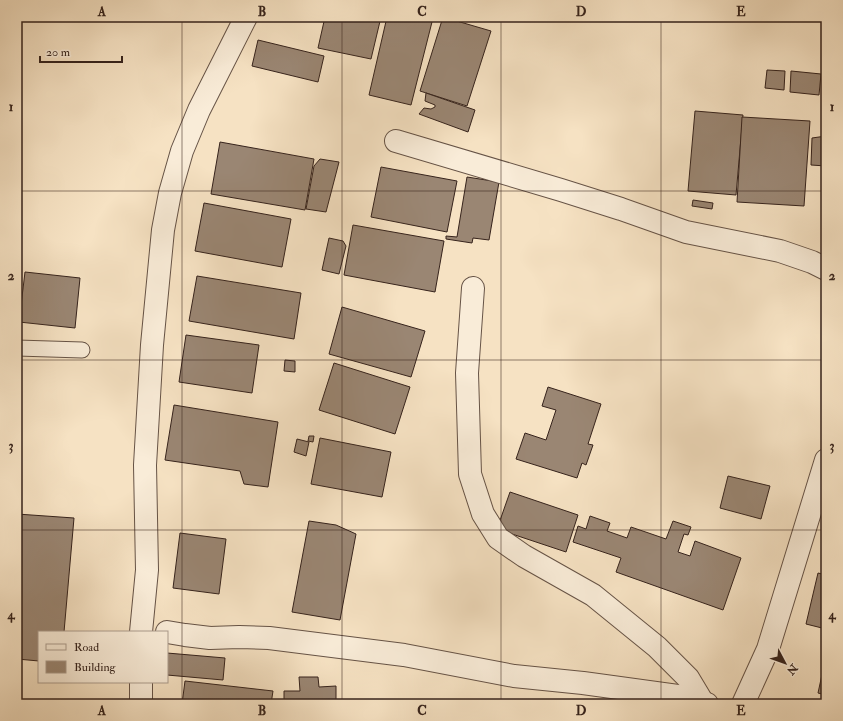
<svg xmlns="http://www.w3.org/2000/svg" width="843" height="721" viewBox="0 0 843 721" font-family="'IM FELL Double Pica',serif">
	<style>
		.building { fill: #9a8673; stroke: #36231c }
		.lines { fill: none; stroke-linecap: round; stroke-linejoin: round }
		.lane-casing { stroke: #665346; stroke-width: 17 }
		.street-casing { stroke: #665346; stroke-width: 24 }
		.lane { stroke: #f9ecd8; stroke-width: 15 }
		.street { stroke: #f9ecd8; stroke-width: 22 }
		.grid { fill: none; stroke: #36231c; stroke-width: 1; stroke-opacity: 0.55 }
		.neatline { fill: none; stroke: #36231c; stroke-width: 1.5 }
		.grid-label { font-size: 13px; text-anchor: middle; font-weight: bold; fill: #36231c }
	</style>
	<rect width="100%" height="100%" fill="#f6e2c3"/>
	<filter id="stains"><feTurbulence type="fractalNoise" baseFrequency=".005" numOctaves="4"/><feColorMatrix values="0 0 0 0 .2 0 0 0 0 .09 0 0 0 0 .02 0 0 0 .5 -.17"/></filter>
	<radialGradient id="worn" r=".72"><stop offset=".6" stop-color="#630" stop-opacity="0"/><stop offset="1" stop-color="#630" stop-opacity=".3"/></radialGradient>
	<!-- building -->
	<g class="building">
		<path d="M325,17h56l-10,42 -53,-11z"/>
		<path d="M387,17l46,1 -22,87 -42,-10z"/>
		<path d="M443,17l48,14 -24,75 -47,-15z"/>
		<path d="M258,40l66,16 -6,26 -66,-16z"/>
		<path d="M767,70l18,1 -1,19 -19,-2z"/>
		<path d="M791,71l30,3 -2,21 -29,-3z"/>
		<path d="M426,93l49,17 -7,22 -49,-18 5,-6 7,1 4,-2v-2l-10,-4z"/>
		<path d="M695,111l48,4 -7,80 -48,-4z"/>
		<path d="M742,117l68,4 -6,85 -67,-4z"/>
		<path d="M826,136v30l-15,-1 1,-27z"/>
		<path d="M220,142l94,17 -9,51 -94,-16z"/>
		<path d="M320,159l19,3 -13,50 -20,-3 8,-43z"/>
		<path d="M381,167l76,14 -10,51 -76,-15z"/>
		<path d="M467,177l32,5 -10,58 -16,-2 -1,5 -26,-4v-3l11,1z"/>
		<path d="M693,200l20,3 -1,6 -20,-3z"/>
		<path d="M204,203l87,16 -9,48 -87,-16z"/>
		<path d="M353,225l91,16 -9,51 -91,-17z"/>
		<path d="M329,238l14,3 3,5 -7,28 -17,-4z"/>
		<path d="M25,272l55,6 -5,50 -56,-6z"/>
		<path d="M197,276l104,17 -7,46 -105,-18z"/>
		<path d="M342,307l83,24 -14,46 -82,-23z"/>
		<path d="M186,335l73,10 -7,48 -73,-11z"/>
		<path d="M285,360l10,1v11l-11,-1z"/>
		<path d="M334,363l76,24 -15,47 -76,-24z"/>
		<path d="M548,387l53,17 -13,40 5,1 -7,20 -4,-2 -5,15 -61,-19 9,-26 21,7 10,-30 -14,-4z"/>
		<path d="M174,405l104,17 -10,65 -24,-3 -4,-13 -75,-11z"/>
		<path d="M309,436h5l-1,6 -5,-1z"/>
		<path d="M320,438l71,14 -9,45 -71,-13z"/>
		<path d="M297,439l12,3 -3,14 -12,-4z"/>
		<path d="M728,476l42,10 -9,33 -41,-11z"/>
		<path d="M510,492l68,23 -12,37 -69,-23z"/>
		<path d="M17,514l57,4 -10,114h-25v29l-22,-2z"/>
		<path d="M590,516l20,7 -3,8 20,7 4,-11 35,12 7,-18 18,6 -3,8 -4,-1 -6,18 12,4 5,-15 46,17 -18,52 -107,-38 5,-14 -48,-16 5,-16 8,3z"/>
		<path d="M309,521l27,4 20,9 -16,86 -48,-8z"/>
		<path d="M180,533l46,6 -7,55 -46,-6z"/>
		<path d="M818,573l8,2v54l-20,-5z"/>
		<path d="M167,653l58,5 -2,22 -56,-5z"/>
		<path d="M826,656v39l-8,-2z"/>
		<path d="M299,677h19l1,10 17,-1v18h-52v-13h16z"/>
		<path d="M185,681l88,10 -2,13h-89z"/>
		<path d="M622,696l13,1 -1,7h-13z"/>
		<path d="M447,703v1h-44z"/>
	</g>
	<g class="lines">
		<defs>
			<path id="lane" d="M17,348l65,2"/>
			<g id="street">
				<path d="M396,141l165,49 60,19 65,23 94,19 32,11 14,7"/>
				<path d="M473,288l-6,85 3,101 13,40 15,24 26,18 69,39 64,52 31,31 15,25"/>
				<path d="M141,632l6,-62 -2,-105 7,-120 11,-115 7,-37 12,-42 17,-41 47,-93"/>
				<path d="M167,632l18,3 25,3 29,-1 30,1 135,17 110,21 69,7 102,14 22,7"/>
				<path d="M141,682v22"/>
				<path d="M743,704l25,-55 58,-189"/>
			</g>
		</defs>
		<!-- lane casing -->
		<use href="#lane" class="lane-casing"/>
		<!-- street casing -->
		<use href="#street" class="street-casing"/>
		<!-- lane -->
		<use href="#lane" class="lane"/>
		<!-- street -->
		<use href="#street" class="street"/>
	</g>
	<!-- grid -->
	<path class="grid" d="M182,17v687M342,17v687M501,17v687M661,17v687M17,191h809M17,360h809M17,530h809"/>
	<!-- margin -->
	<rect width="843" height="721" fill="none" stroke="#f6e2c3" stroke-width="44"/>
	<!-- legend -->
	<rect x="38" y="631" width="130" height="52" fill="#f9ecd8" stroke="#ab9c8d"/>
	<rect x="46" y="644" width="20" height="6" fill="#f9ecd8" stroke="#ab9c8d"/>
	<text x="74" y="651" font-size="12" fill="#36231c">Road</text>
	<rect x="46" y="661" width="20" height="12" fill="#9a8673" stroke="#ab9c8d"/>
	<text x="74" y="671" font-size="12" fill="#36231c">Building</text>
	<!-- north arrow -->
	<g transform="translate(785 663) rotate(131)" stroke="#f9ecd8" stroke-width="3" paint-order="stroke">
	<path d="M0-3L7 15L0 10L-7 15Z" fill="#36231c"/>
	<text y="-6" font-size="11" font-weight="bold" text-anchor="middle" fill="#36231c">N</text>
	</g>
	<!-- scale -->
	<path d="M40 56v6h82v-6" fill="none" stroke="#36231c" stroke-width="2"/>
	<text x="46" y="56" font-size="12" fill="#36231c" stroke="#f9ecd8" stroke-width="3" paint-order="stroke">20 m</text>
	<rect x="22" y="22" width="799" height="677" class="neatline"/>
	<g class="grid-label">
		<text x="102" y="16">A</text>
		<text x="262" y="16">B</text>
		<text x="422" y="16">C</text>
		<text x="581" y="16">D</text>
		<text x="741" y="16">E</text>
		<text x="11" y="111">1</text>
		<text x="832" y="111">1</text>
		<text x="11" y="280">2</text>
		<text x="832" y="280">2</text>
		<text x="11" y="450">3</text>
		<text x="832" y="450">3</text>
		<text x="11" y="619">4</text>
		<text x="832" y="619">4</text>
		<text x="102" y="715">A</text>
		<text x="262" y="715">B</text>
		<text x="422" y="715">C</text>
		<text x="581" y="715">D</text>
		<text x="741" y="715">E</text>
	</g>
	<rect width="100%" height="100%" filter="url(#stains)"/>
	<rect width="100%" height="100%" fill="url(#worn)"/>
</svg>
